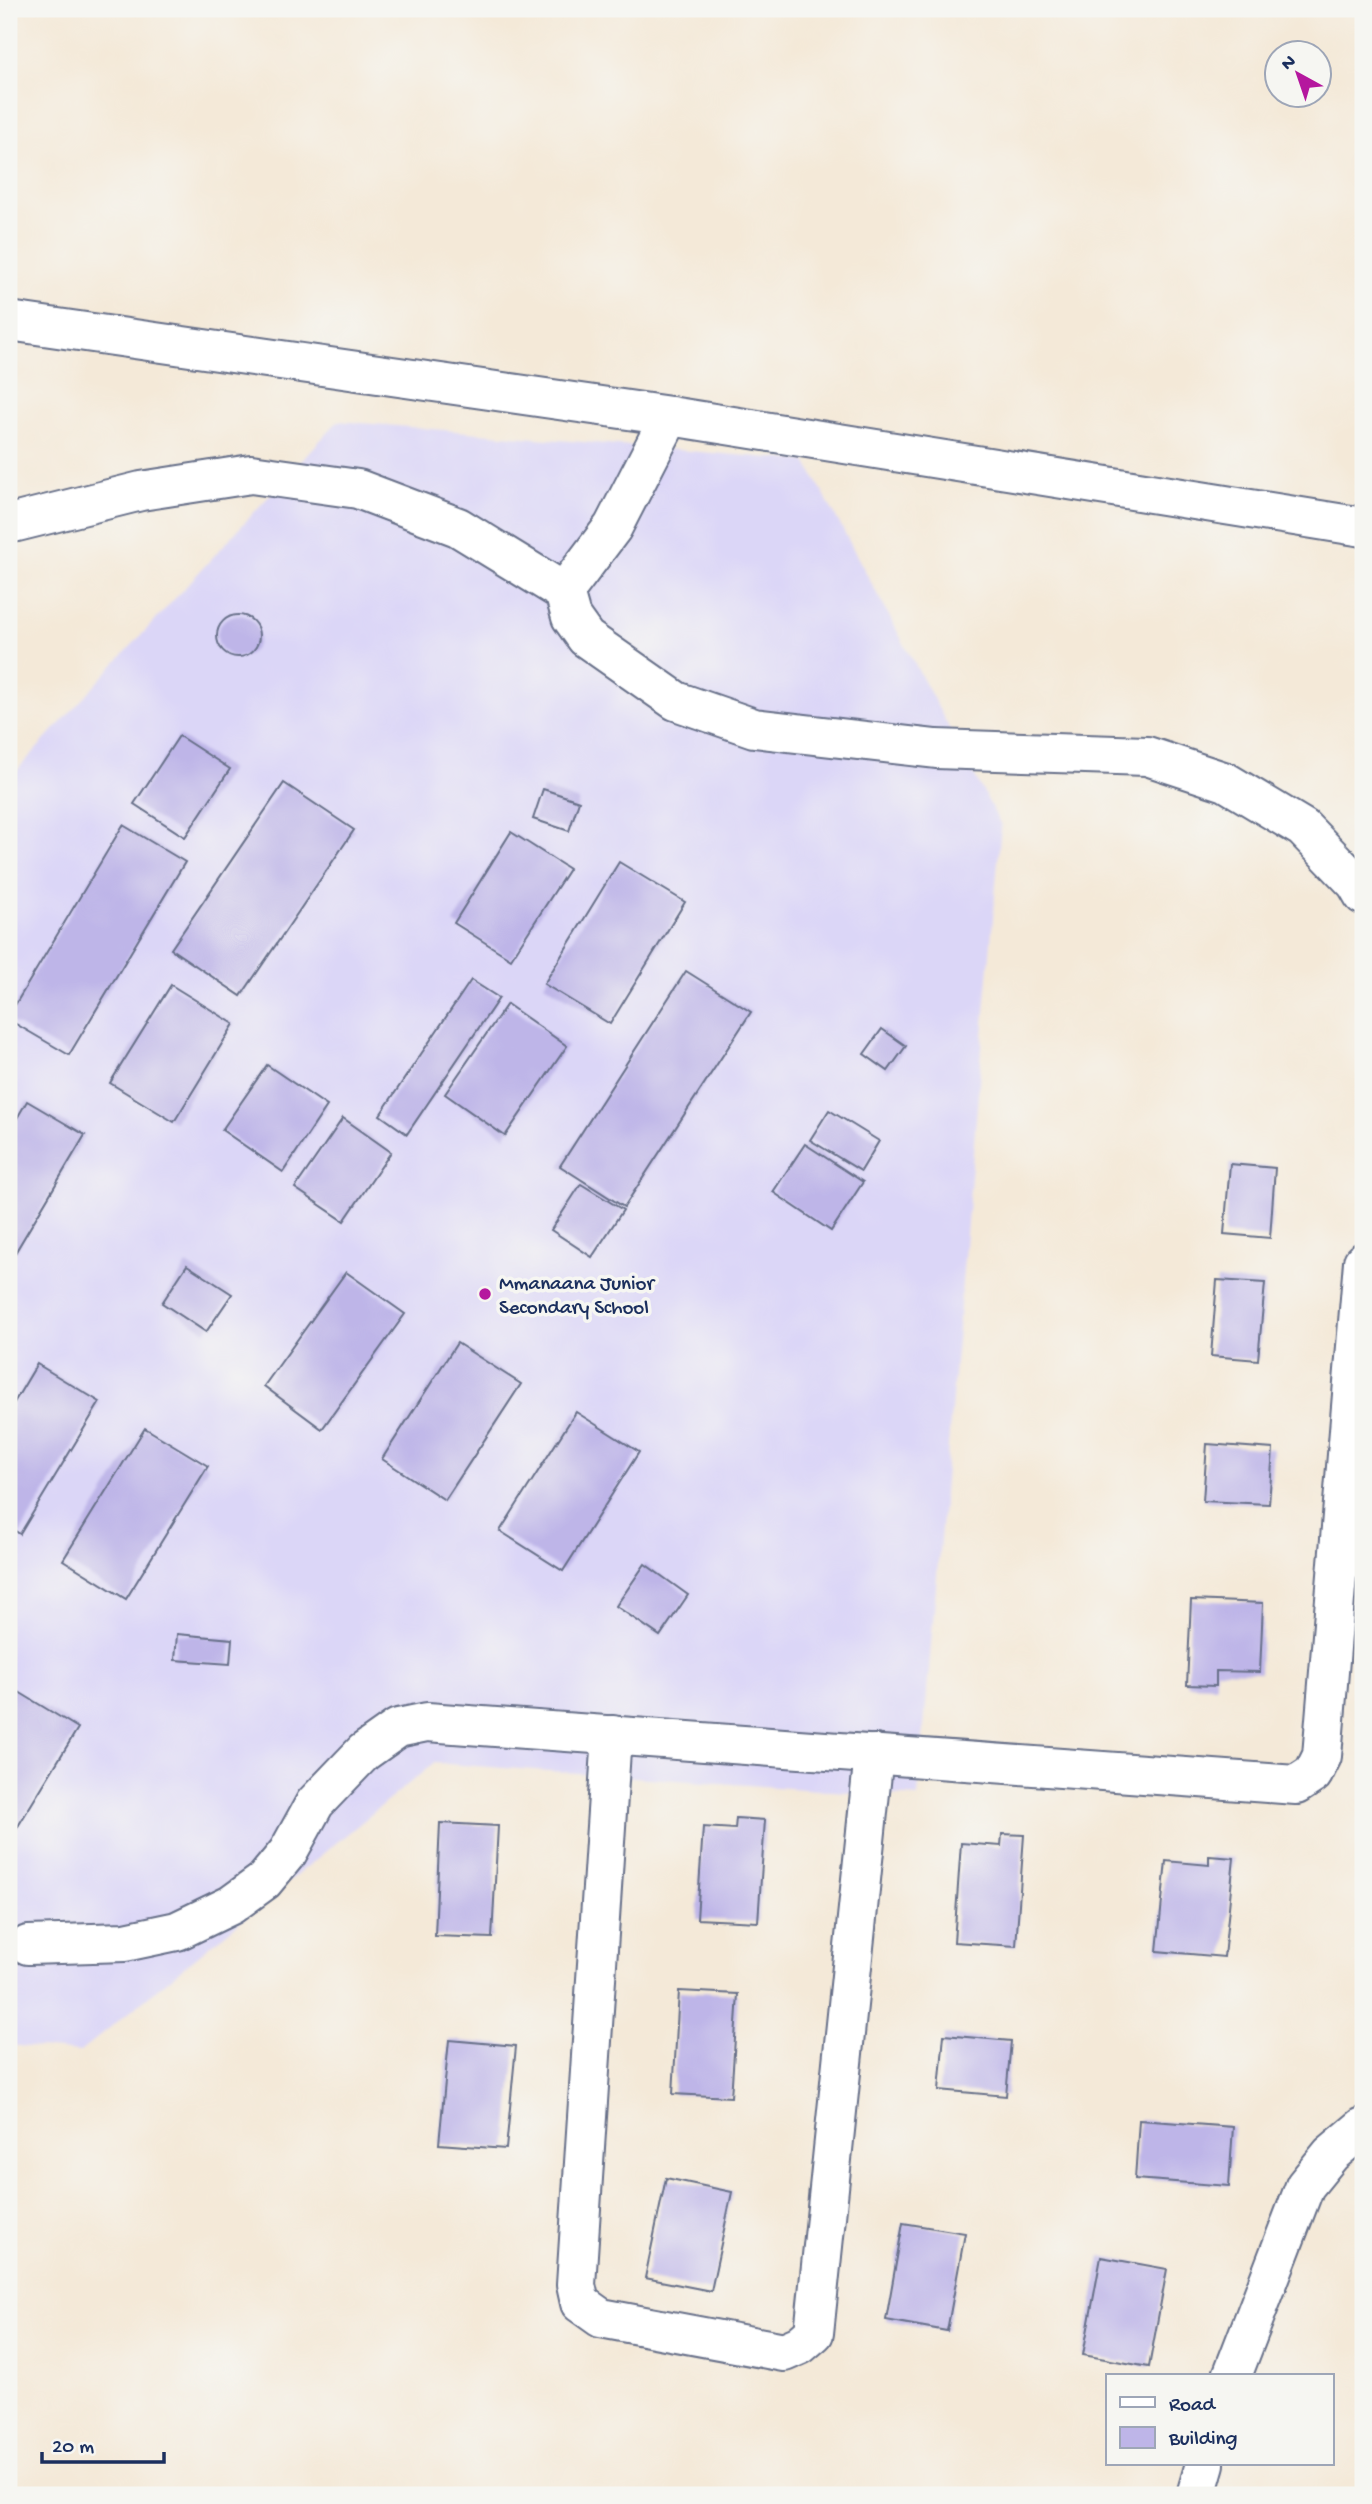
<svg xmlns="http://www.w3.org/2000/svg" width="1372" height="2504" viewBox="0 0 1372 2504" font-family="'Gochi Hand',sans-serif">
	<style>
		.built { fill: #dbd6f7 }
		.building { fill: #beb5e8 }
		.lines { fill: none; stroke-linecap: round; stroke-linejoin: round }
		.minor-casing { stroke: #677089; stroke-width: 42 }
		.minor { stroke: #fff; stroke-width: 38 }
		.poi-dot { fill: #b5179e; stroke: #f6f6f2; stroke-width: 2.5 }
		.labels { text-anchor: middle; stroke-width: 7; stroke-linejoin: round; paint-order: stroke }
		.poi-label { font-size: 21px; fill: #1b2f5e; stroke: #f6f6f2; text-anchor: start }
	</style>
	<rect width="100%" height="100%" fill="#f6f6f2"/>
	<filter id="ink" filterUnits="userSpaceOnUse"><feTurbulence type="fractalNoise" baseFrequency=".0143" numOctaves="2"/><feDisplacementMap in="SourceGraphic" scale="14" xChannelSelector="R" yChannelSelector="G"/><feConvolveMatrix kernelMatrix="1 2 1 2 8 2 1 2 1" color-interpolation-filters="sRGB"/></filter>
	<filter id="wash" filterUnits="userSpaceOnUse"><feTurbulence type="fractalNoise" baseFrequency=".00686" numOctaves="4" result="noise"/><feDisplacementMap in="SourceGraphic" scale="28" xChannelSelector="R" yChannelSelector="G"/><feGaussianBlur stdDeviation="1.57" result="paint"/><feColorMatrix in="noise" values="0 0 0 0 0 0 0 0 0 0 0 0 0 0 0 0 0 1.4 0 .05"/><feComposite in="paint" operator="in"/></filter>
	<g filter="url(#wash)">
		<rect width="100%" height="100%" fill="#f4e9d8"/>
		<!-- built -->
		<path class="built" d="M338,421l468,40 195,364 -83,972 -484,-34 -354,289 -71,-7v-1266z"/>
		<g id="blocks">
			<!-- building -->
			<g class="building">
				<circle cx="238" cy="636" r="21"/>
				<path d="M179,736l51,33 -45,68 -51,-33z"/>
				<path d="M284,783l70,47 -113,166 -70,-47z"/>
				<path d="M543,789l36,12 -10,30 -36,-12z"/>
				<path d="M123,825l62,37 -116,193 -60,-35v-5z"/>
				<path d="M511,832l58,37 -58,90 -57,-36z"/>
				<path d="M619,862l66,40 -75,122 -66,-40z"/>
				<path d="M686,971l65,41 -127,195 -64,-41z"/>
				<path d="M471,980l28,18 -92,136 -27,-19z"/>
				<path d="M171,985l63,39 -60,98 -64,-39z"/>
				<path d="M507,1004l60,42 -62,90 -60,-42z"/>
				<path d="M882,1029l24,17 -18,25 -24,-17z"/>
				<path d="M267,1065l60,41 -44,66 -61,-42z"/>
				<path d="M27,1101l58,34 -76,128v-131z"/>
				<path d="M829,1110l50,31 -18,30 -51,-31z"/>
				<path d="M343,1118l48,34 -47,69 -49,-33z"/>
				<path d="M805,1144l58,38 -32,49 -58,-39z"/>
				<path d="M1230,1164l45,4 -5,70 -46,-4z"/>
				<path d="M581,1184l42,26 -31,47 -41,-27z"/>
				<path d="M187,1265l45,29 -26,38 -44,-29z"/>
				<path d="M346,1272l59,42 -83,115 -58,-43z"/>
				<path d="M1217,1280l48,3 -7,77 -47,-4z"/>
				<path d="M457,1343l64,41 -76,116 -63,-41z"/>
				<path d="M37,1364l63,38 -80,132 -11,-7v-116z"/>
				<path d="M576,1412l63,40 -76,119 -63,-40z"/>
				<path d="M145,1428l63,38 -82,133 -63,-39z"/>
				<path d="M1207,1444l66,5 -4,55 -66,-3z"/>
				<path d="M645,1564l43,31 -28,41 -44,-30z"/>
				<path d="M1191,1600l72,3 -3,69 -44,-1v15l-29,-1z"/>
				<path d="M177,1634l55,5 -2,25 -55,-4z"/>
				<path d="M9,1686l69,42 -69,113z"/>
				<path d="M736,1818l29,2 -7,102 -61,-3 6,-92 32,2z"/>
				<path d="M440,1823l58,3 -6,112 -57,-2z"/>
				<path d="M1002,1834l22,1 -8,111 -62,-4 7,-99 40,3z"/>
				<path d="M1209,1856l25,2 -10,99 -67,-6 9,-90 43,4z"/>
				<path d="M679,1991l59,3 -7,103 -58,-3z"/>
				<path d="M944,2035l67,6 -5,55 -67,-6z"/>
				<path d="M449,2040l67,6 -10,103 -67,-5z"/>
				<path d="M1139,2120l94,7 -4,59 -94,-7z"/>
				<path d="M666,2178l66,14 -21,99 -66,-13z"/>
				<path d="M903,2223l62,10 -18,98 -61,-11z"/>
				<path d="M1101,2257l66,12 -18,98 -66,-12z"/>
			</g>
		</g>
	</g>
	<g filter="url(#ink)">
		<use href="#blocks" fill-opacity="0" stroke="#677089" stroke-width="2"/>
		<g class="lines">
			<defs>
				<g id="minor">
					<path d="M9,321l661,95 693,111"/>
					<path d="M9,524l132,-33 110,-17 107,15 100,38 106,65 7,25 15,21 90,63 78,27 182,21 211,7 79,26 77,46 53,55 7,12"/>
					<path d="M564,592l49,-65 57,-111"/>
					<path d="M612,1735l-36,550 4,18 21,15 183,34 16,-7 14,-12 60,-579"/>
					<path d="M28,1945l97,-3 52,-11 54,-26 33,-24 24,-29 27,-49 49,-51 34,-24 29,-6 869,63 17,-11 9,-18 41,-494"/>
					<path d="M1232,2376l73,-190 26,-32 32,-27"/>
					<path d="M1196,2495l9,-31"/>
				</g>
			</defs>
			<!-- minor casing -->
			<use href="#minor" class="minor-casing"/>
			<!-- minor -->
			<use href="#minor" class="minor"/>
		</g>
	</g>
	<!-- markers -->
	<circle class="poi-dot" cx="485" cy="1294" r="7"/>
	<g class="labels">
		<!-- poi labels -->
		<g class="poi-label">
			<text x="499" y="1289">Mmanaana Junior<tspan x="499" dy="24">Secondary School</tspan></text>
		</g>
	</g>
	<!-- margin -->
	<rect width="1372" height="2504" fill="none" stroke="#f6f6f2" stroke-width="35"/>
	<!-- legend -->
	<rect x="1106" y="2374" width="228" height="91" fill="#f6f6f2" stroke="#9ea6b7" stroke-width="2"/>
	<rect x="1120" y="2397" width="35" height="10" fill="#ffffff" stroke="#9ea6b7" stroke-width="2"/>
	<text x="1169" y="2410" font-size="21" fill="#1b2f5e">Road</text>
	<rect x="1120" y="2427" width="35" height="21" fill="#beb5e8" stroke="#9ea6b7" stroke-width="2"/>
	<text x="1169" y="2444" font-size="21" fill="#1b2f5e">Building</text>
	<!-- north arrow -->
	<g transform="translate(1298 74) rotate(320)"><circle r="33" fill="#f6f6f2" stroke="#9ea6b7" stroke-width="2"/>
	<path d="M0-5L12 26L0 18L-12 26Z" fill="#b5179e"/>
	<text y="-10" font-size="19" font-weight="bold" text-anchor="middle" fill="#1b2f5e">N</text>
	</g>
	<!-- scale -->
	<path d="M42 2452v10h122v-10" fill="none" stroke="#1b2f5e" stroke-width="3.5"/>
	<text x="52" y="2452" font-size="21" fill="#1b2f5e" stroke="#f6f6f2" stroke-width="5" paint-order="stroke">20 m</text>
</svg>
